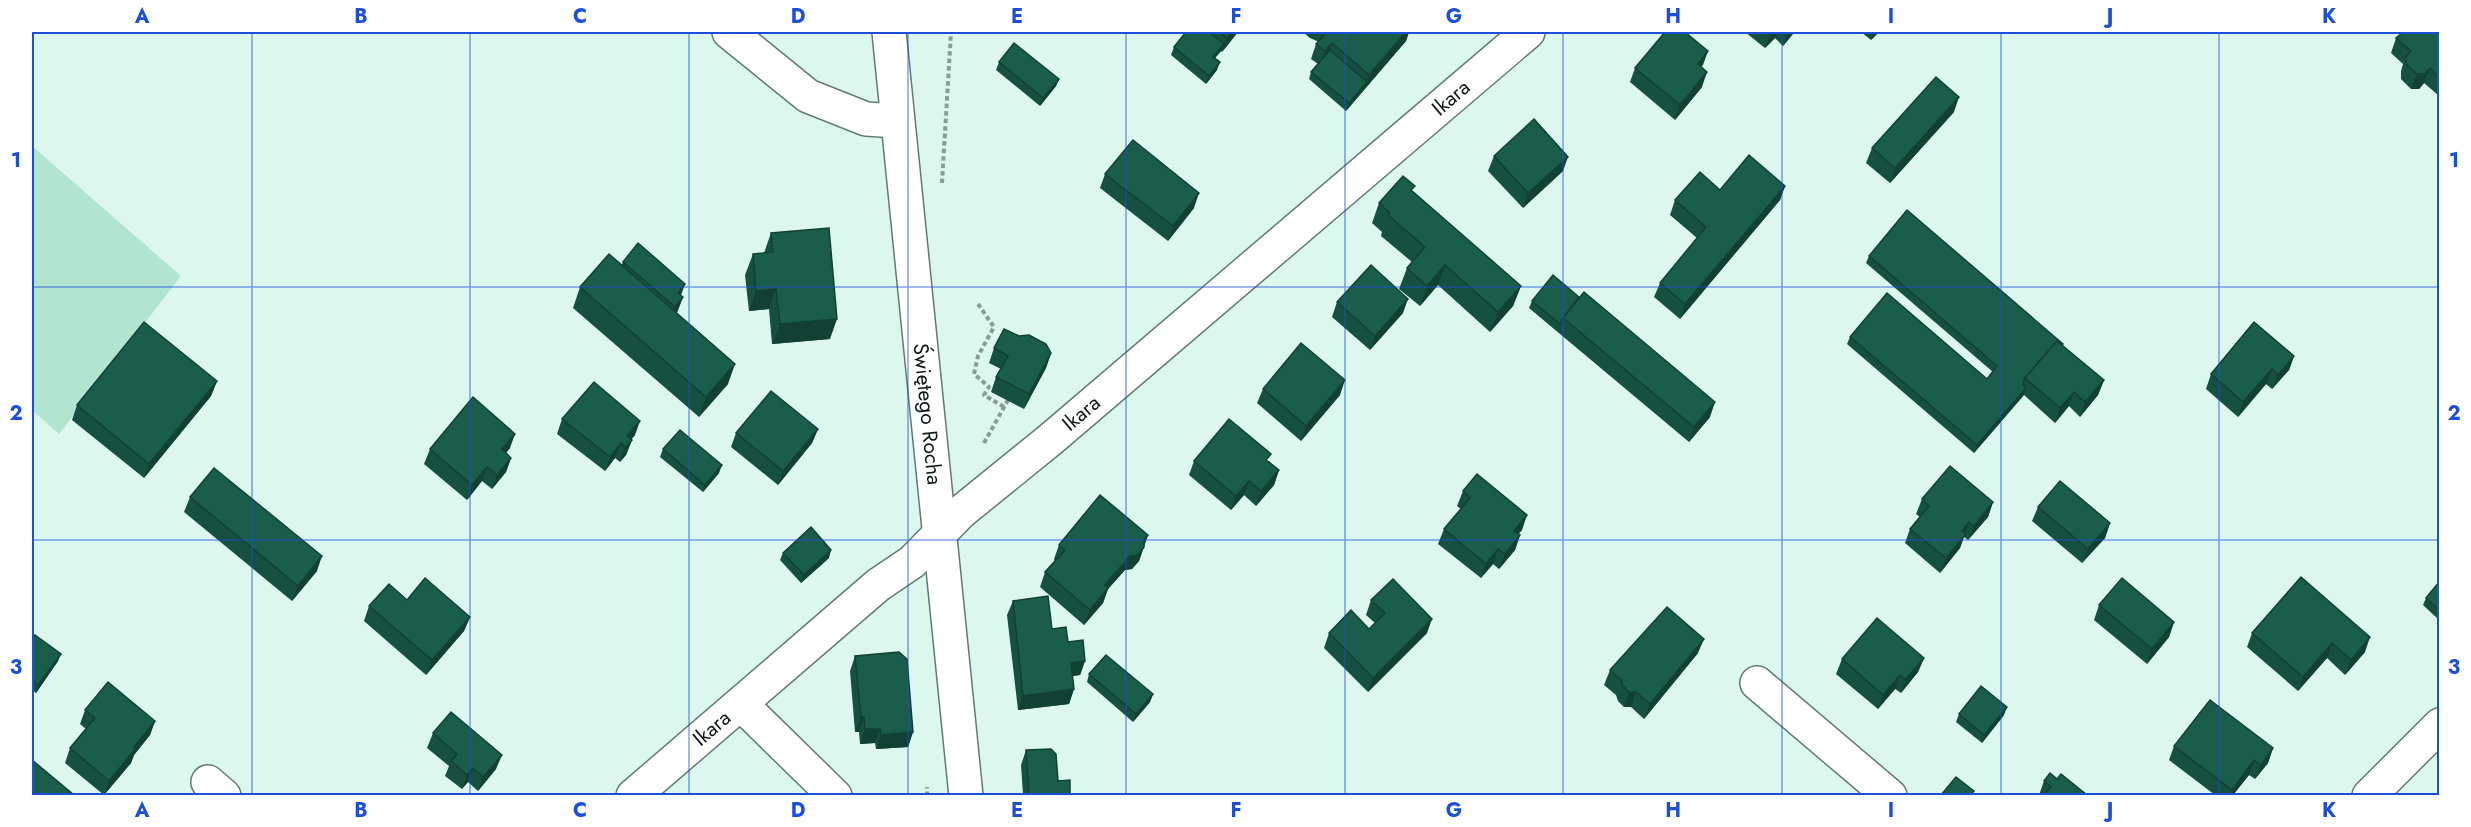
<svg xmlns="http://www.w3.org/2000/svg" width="2471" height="827" viewBox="0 0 2471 827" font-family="Jost,sans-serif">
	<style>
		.green { fill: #b2e4d2 }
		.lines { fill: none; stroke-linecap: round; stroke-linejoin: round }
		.minor-casing { stroke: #627b72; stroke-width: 36 }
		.major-casing { stroke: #627b72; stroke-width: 36 }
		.path { stroke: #879c95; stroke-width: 4; stroke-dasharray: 4.5 3; stroke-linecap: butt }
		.minor { stroke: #fff; stroke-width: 33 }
		.major { stroke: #fff; stroke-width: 33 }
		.wall { fill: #165040 }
		.shaded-wall { fill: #124134 }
		.building { fill: #1a5d4b; stroke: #124134; stroke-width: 1.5 }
		.grid { fill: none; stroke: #1d4ed8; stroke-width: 1.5; stroke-opacity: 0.55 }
		.labels { text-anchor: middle; stroke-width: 6; stroke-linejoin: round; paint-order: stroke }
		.street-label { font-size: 21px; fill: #0d1814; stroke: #fefefe }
		.neatline { fill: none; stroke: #1d4ed8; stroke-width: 2 }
		.grid-label { font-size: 20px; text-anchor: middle; font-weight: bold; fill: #1d4ed8 }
	</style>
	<rect width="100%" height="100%" fill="#dcf8ee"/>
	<!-- green -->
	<path class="green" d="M32,146l149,130 -122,158 -27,-24z"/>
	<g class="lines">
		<defs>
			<g id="minor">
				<path d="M729,32l79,64 58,23 31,2"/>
				<path d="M1757,683l133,113"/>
				<path d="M741,704l94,92"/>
				<path d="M208,782l16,14"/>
				<path id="s1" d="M633,796l245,-211 34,-23 49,-50 90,-73 477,-407"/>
				<path d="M2369,796l71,-71"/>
			</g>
			<g id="major">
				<path id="s2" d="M889,32l77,764"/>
			</g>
		</defs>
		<!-- minor casing -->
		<use href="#minor" class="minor-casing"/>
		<!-- major casing -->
		<use href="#major" class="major-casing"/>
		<!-- path -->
		<g class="path">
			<path d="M942,183l9,-151"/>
			<path d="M978,304l16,23 -16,29 -4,18 15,13 -5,8 20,12"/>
			<path d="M984,443l24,-43"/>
			<path d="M927,796v-9"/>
		</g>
		<!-- minor -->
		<use href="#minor" class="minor"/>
		<!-- major -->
		<use href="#major" class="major"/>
	</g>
	<!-- wall -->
	<g class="wall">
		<path d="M1186,32h52l-16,20 -1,-1 -6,7 2,12 -11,14 -35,-29 3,-8z"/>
		<path d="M1303,32h106l-3,9 -60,70 -37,-32 2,-7 7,-8 -7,-5 5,-15 3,-2 -9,-4z"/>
		<path d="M1745,32h49l-2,3 -9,11 -8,-8 -10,10z"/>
		<path d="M1861,32h18l-8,8z"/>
		<path d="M2439,32v61l-1,2 -14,-12 -5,6h-8l-10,-10v-8l2,-7 -12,-11 5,-15z"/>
		<path d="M1708,51l-7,16 1,20 -27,33 -45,-38 5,-14z"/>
		<path d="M999,62l60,17 -3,7 -16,20 -44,-36z"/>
		<path d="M1954,112l-64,71 -24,-20 6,-15z"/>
		<path d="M1494,156l69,15 -40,37 -35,-37z"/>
		<path d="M1105,174l89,34 -26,33 -68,-53z"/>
		<path d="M1785,186l-5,14 -100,119 -26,-22 6,-14 37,-45 -27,-23 5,-15 45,-10z"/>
		<path d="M1413,192l108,94 -8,20 -23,26 -52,-47 -18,21 -21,-17 8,-21 5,-6 -31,-26 1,-4 -10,-9 7,-20z"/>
		<path d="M771,233l59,106 -58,5 -3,-35 -20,2 -4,-36 8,-21 11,-1z"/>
		<path d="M1869,256l194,88v2l41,34 -6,15 -18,22 -11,-11 -14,17 -31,-28 -50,58 -127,-109 3,-7 137,42 6,-7 -127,-109z"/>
		<path d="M623,262l60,35 -6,16 51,71 -29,33 -126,-109 7,-21 42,-23z"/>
		<path d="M1579,297l131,120 -21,25 -160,-134 3,-7z"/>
		<path d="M1337,302l66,11 -33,37 -38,-33z"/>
		<path d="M994,348l57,5 -5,15 -22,41 -33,-17 5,-15 5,-8 -12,-6z"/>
		<path d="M2294,356l-5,14 -17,19 -6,-5 -28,33 -32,-28 5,-15z"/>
		<path d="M217,381l-6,15 -67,82 -72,-58 5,-15z"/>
		<path d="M1263,389l77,6 -39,46 -44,-38z"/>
		<path d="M562,419l73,16 -4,5h1l-6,15 -6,7 -5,-4 -10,13 -48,-37z"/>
		<path d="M818,429l-6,14 -34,42 -47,-38 5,-14z"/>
		<path d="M510,448l-4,5 5,5 -5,14 -14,17 -10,-8 -15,19 -43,-36 6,-15z"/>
		<path d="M663,449l56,24 -16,19 -43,-35z"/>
		<path d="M1194,461h75l10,9 -5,15 -18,21 -12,-11 -13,15 -42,-35z"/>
		<path d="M1463,491l59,39 -4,4 2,1 -5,15 -16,19 -6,-5 -12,14 -43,-34 6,-15 17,-20 -4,-3z"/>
		<path d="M190,497l127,74 -25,30 -108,-89z"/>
		<path d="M1922,499l71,3 -5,15 -20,23 -4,-3 -4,11 -20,25 -35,-30 5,-14 10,-12 -4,-3z"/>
		<path d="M2038,507l72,16 -5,15 -23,25 -50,-42z"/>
		<path d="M1148,535l-9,26 -7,8 -7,1 -17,19 -5,14 -19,22 -44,-38 5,-15 10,-11 -1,-2 5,-14z"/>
		<path d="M783,553l46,5 -28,25 -21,-23z"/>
		<path d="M2301,577l64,75 -20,23 -18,-17 -29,33 -51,-44 5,-14z"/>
		<path d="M2439,582v38l-16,-15 3,-7z"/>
		<path d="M407,600l63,17 -6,14 -38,44 -62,-54 5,-15z"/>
		<path d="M1371,600l56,33 -59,59 -44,-44 5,-15 40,-4 6,-6 -9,-8z"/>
		<path d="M1013,601l39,28 16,13 17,19 -5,14 -8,1 2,13 -5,15 -51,6 -11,-95z"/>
		<path d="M2099,605l75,17 -5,15 -22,27 -53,-44z"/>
		<path d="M32,641l26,20 -22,32 -4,-3z"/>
		<path d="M1698,653l-54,66 -13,-12h-7l-6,-6 -2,-6 -12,-10 6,-15z"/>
		<path d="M855,656l58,76 -5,15 -32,2 -1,-6 -15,1 -1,-12h-4l-5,-61z"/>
		<path d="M1924,658l-6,14 -17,21 -6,-4 -17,20 -42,-35 6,-15z"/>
		<path d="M1089,674l64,20 -3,8 -17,20 -46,-40z"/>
		<path d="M85,710l70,11 -5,14 -16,20 -3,8 -27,32 -39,-32 5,-15 16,-19 -6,-5z"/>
		<path d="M1959,714l45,1 -22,28 -26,-21z"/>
		<path d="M433,733l63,36 -18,22 -10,-9 -6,7 -17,-13 4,-10 -22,-18z"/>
		<path d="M2174,746l99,2 -5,15 -13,16 -6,-4 -16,20h-18l-46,-35z"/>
		<path d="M1026,750l32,31 12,14h-47l-2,-30z"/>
		<path d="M2057,779l30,16h-48l5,-14z"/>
	</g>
	<!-- shaded-wall -->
	<g class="shaded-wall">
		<path d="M1232,32h6l-16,20 5,-14z"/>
		<path d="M1406,32h3l-3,9 -60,70 3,-8 18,-21 2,-7z"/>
		<path d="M1773,32h4l-2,6 -10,10 6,-14z"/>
		<path d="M1788,32h6l-2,3 -9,11z"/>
		<path d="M1874,32h5l-8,8z"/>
		<path d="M1332,43l-5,15 -7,8 5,-15z"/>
		<path d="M1224,44l-3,7 -11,13 3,-7z"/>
		<path d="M1708,51l-5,14 -11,13 6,-14z"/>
		<path d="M1220,62l-3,8 -11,14 3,-8z"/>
		<path d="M2430,68l-6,15 -5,6h-8l6,-15z"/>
		<path d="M1707,72l-5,15 -27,33 5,-15z"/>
		<path d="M1059,79l-3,7 -16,20 3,-8z"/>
		<path d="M1959,97l-5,15 -64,71 5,-15z"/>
		<path d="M1568,157l-5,14 -40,37 5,-15z"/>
		<path d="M1785,186l-5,14 -100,119 5,-15z"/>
		<path d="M1199,193l-5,15 -26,33 5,-15z"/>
		<path d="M1445,265l-7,20 -18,21 7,-20z"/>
		<path d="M685,284l-5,14 -7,10 5,-15z"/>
		<path d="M1521,286l-8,20 -23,26 8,-20z"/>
		<path d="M776,289l-7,20 -20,2 7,-20z"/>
		<path d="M683,297l-6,15 -7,10 5,-15z"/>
		<path d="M1408,299l-5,14 -33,37 5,-14z"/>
		<path d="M837,319l-7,20 -58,5 8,-20z"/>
		<path d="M1051,353l-5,15 -22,41 5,-15z"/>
		<path d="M2294,356l-5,14 -17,19 6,-14z"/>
		<path d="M735,364l-7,20 -29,33 7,-20z"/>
		<path d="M2272,369l-6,15 -28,33 5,-15z"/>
		<path d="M1345,380l-5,15 -39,46 5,-15z"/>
		<path d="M2104,380l-6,15 -18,22 5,-15z"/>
		<path d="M217,381l-6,15 -67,82 5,-14z"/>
		<path d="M2026,388l-3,8 -49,57 3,-8z"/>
		<path d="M2074,392l-5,14 -14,17 5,-15z"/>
		<path d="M1715,402l-5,15 -21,25 5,-15z"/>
		<path d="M640,421l-5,14 -11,12 3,-11z"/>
		<path d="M818,429l-6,14 -34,42 5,-14z"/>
		<path d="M515,434l-5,14 -13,16 5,-15z"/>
		<path d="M632,440l-6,15 -6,7 5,-14z"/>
		<path d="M621,443l-6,15 -10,13 5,-14z"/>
		<path d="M511,458l-5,14 -14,17 5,-14z"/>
		<path d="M722,465l-3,8 -16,19 2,-7z"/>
		<path d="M487,467l-5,14 -15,19 5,-15z"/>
		<path d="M1279,470l-5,15 -18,21 5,-15z"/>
		<path d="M1249,481l-5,14 -13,15 5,-14z"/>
		<path d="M1993,502l-5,15 -20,23 6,-14z"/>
		<path d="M1527,515l-5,15 -13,15 5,-14z"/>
		<path d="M1969,522l-9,26 -20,25 6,-15 16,-27z"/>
		<path d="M2110,523l-5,15 -23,25 6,-14z"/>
		<path d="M1148,535l-9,26 -7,8 -7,1 -17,19 -5,14 -19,22 6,-15 15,-25z"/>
		<path d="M1520,535l-5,15 -16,19 6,-15z"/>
		<path d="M1498,549l-5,15 -12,14 5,-14z"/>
		<path d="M831,550l-2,8 -28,25 3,-8z"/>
		<path d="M322,556l-5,15 -25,30 6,-15z"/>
		<path d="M470,617l-6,14 -38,44 6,-15z"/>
		<path d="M1432,619l-5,14 -59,59 5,-14z"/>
		<path d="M2174,622l-5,15 -22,27 5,-15z"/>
		<path d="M2370,637l-5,15 -20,23 6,-15z"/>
		<path d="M1704,639l-6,14 -54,66 6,-15z"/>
		<path d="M2332,643l-5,15 -29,33 5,-14z"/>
		<path d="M61,654l-3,7 -22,32 2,-8z"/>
		<path d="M1924,658l-6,14 -17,21 5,-14z"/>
		<path d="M1085,661l-5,14 -15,2 6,-14z"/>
		<path d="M1900,675l-5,14 -17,20 5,-14z"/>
		<path d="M1074,689l-5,15 -51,6 5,-14z"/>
		<path d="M1629,692h7l-5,15h-7z"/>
		<path d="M1153,694l-3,8 -17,20 3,-8z"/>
		<path d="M2007,707l-3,8 -22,28 2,-8z"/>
		<path d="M864,717l-5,15h-4l6,-14z"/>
		<path d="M155,721l-5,14 -16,20 -3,8 -27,32 5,-14 25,-34z"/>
		<path d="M865,729h15l-5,14 -15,1z"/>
		<path d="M913,732l-5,15 -32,2 5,-14z"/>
		<path d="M2273,748l-5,15 -13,16 6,-14z"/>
		<path d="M502,755l-6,14 -18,22 5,-14z"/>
		<path d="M2254,760l-5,15 -16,20h-3l2,-5z"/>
		<path d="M473,768l-5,14 -6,7 5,-14z"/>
	</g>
	<!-- building -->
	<g class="building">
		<path d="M1186,32h23l15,12 -11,13 7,5 -11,14 -35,-29z"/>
		<path d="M1220,32h12l-5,6z"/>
		<path d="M1327,32h79l-37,43 -37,-32 -7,8 -9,-7z"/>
		<path d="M1665,32h20l23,19 -10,13 9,8 -27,33 -45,-37z"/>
		<path d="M2403,32h36v46l-9,-10 -5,6h-8l-11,-10v-7l5,-6 -15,-13z"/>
		<path d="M1014,43l45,36 -16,19 -44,-36z"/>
		<path d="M1330,50l37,32 -18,21 -38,-31z"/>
		<path d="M1936,77l23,20 -64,71 -23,-20z"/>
		<path d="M1534,119l34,38 -40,36 -34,-37z"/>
		<path d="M1133,140l66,53 -26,33 -68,-52z"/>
		<path d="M1749,155l36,31 -100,118 -25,-21 46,-56 -31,-27 25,-28 20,18z"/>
		<path d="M1403,176l12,10 -4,4 110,96 -23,26 -53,-47 -18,21 -20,-18 18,-21 -37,-32 2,-2 -11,-10z"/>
		<path d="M1907,210l156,134 -1,1 -5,-4 -32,37 -2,6 3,4 -49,57 -127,-108 37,-44 100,86 10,-13 -128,-110z"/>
		<path d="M829,228l8,91 -57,5 -4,-35 -20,2 -3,-37 20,-2 -2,-19z"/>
		<path d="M638,243l47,41 -7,9 5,4 -8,10 -52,-45z"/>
		<path d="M609,254l126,110 -29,33 -126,-110z"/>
		<path d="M1371,265l37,34 -33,37 -38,-34z"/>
		<path d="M1553,275l26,22 -16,21 -3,6 -28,-23z"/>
		<path d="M1584,292l131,110 -21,25 -131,-109z"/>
		<path d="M144,322l73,59 -68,83 -72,-59z"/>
		<path d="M2254,322l40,34 -16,19 -6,-6 -29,33 -32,-28z"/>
		<path d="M1004,329l15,7 10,-1 17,9 5,9 -22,41 -33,-17 12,-21 -14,-8z"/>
		<path d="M2057,341l47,39 -19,22 -11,-10 -14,16 -35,-30z"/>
		<path d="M1301,343l44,37 -39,46 -43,-37z"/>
		<path d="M594,382l46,39 -13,15 5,4 -7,8 -4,-5 -11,14 -48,-38z"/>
		<path d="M771,391l47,38 -35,42 -47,-38z"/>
		<path d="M473,397l42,37 -13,15 9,9 -14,17 -10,-8 -15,18 -42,-36z"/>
		<path d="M1229,419l42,35 -5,6 13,10 -18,21 -12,-10 -13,15 -42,-35z"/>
		<path d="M680,430l42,35 -17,20 -42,-36z"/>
		<path d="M1950,466l43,36 -19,24 -5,-4 -7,9 4,3 -20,24 -36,-29 19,-23 -7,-7z"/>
		<path d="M214,468l108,88 -24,30 -108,-89z"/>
		<path d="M1477,474l50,41 -13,16 6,4 -15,19 -7,-5 -12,15 -42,-35 26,-31 -7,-7z"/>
		<path d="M2060,481l50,42 -22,26 -50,-42z"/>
		<path d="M1100,495l48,40 -4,5v7l-6,8 -8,1 -25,29 3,3 -18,22 -45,-38 20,-22 -6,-5z"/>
		<path d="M811,527l20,23 -27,25 -21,-22z"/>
		<path d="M2301,577l69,60 -19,23 -19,-17 -29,34 -51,-44z"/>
		<path d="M425,578l45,39 -38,43 -63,-54 20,-22 18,16z"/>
		<path d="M2122,578l52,44 -22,27 -53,-44z"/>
		<path d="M1393,579l39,40 -59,59 -44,-45 22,-23 18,19 16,-16 -14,-13z"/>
		<path d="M2439,582v28l-13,-12z"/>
		<path d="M1048,596l4,33 14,-2 2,15 15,-2 2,21 -14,2 3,26 -51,7 -10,-95z"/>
		<path d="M1667,607l37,32 -54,65 -14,-12h-7l-6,-6 -2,-6 -11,-10z"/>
		<path d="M1877,618l47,40 -18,21 -6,-4 -17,20 -41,-36z"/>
		<path d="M35,635l26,19 -23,31 -6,-5v-39z"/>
		<path d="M899,652l8,7 6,73 -32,3 -1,-6h-15l-1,-12 -3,1 -6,-62z"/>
		<path d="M1106,655l47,39 -17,20 -47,-40z"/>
		<path d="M108,682l47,39 -21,26 2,1 -27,33 -39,-33 25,-30 -10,-8z"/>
		<path d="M1981,686l26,21 -23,28 -25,-21z"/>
		<path d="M2210,700l63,48 -12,17 -7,-5 -22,30 -58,-44z"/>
		<path d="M451,712l51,43 -19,22 -10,-9 -6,7 -16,-14 6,-7 -24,-21z"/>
		<path d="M1051,749l5,5 2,27 12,-1v15h-41l-3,-45z"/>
		<path d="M32,760l42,35h-42z"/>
		<path d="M2050,773l7,6 4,-5 26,21h-43l7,-8 -7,-6z"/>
		<path d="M1956,777l18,14 -4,4h-29z"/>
	</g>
	<!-- grid -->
	<path class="grid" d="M252,32v764M470,32v764M689,32v764M908,32v764M1126,32v764M1345,32v764M1563,32v764M1782,32v764M2001,32v764M2219,32v764M32,287h2408M32,540h2408"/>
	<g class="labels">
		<!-- street labels -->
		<g class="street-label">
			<text dy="7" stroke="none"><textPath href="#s1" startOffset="1076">Ikara</textPath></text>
			<text dy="7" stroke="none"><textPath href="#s2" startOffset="384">Świętego Rocha</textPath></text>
			<text dy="7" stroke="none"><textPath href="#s1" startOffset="590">Ikara</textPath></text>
			<text dy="7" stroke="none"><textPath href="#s1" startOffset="104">Ikara</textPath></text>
		</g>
	</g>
	<!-- border -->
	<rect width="2471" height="827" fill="none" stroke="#fefefe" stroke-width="66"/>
	<rect x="33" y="33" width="2405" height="761" class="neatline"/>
	<g class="grid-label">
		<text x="142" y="23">A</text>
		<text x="361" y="23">B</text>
		<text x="580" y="23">C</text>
		<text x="798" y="23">D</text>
		<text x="1017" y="23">E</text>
		<text x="1236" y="23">F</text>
		<text x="1454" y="23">G</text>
		<text x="1673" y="23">H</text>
		<text x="1891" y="23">I</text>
		<text x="2110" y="23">J</text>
		<text x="2329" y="23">K</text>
		<text x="16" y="167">1</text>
		<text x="2454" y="167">1</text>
		<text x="16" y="420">2</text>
		<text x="2454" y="420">2</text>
		<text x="16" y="674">3</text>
		<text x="2454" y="674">3</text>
		<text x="142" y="817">A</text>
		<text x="361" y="817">B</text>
		<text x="580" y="817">C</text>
		<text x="798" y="817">D</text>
		<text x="1017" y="817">E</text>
		<text x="1236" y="817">F</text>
		<text x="1454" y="817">G</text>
		<text x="1673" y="817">H</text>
		<text x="1891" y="817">I</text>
		<text x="2110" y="817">J</text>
		<text x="2329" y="817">K</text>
	</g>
</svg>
